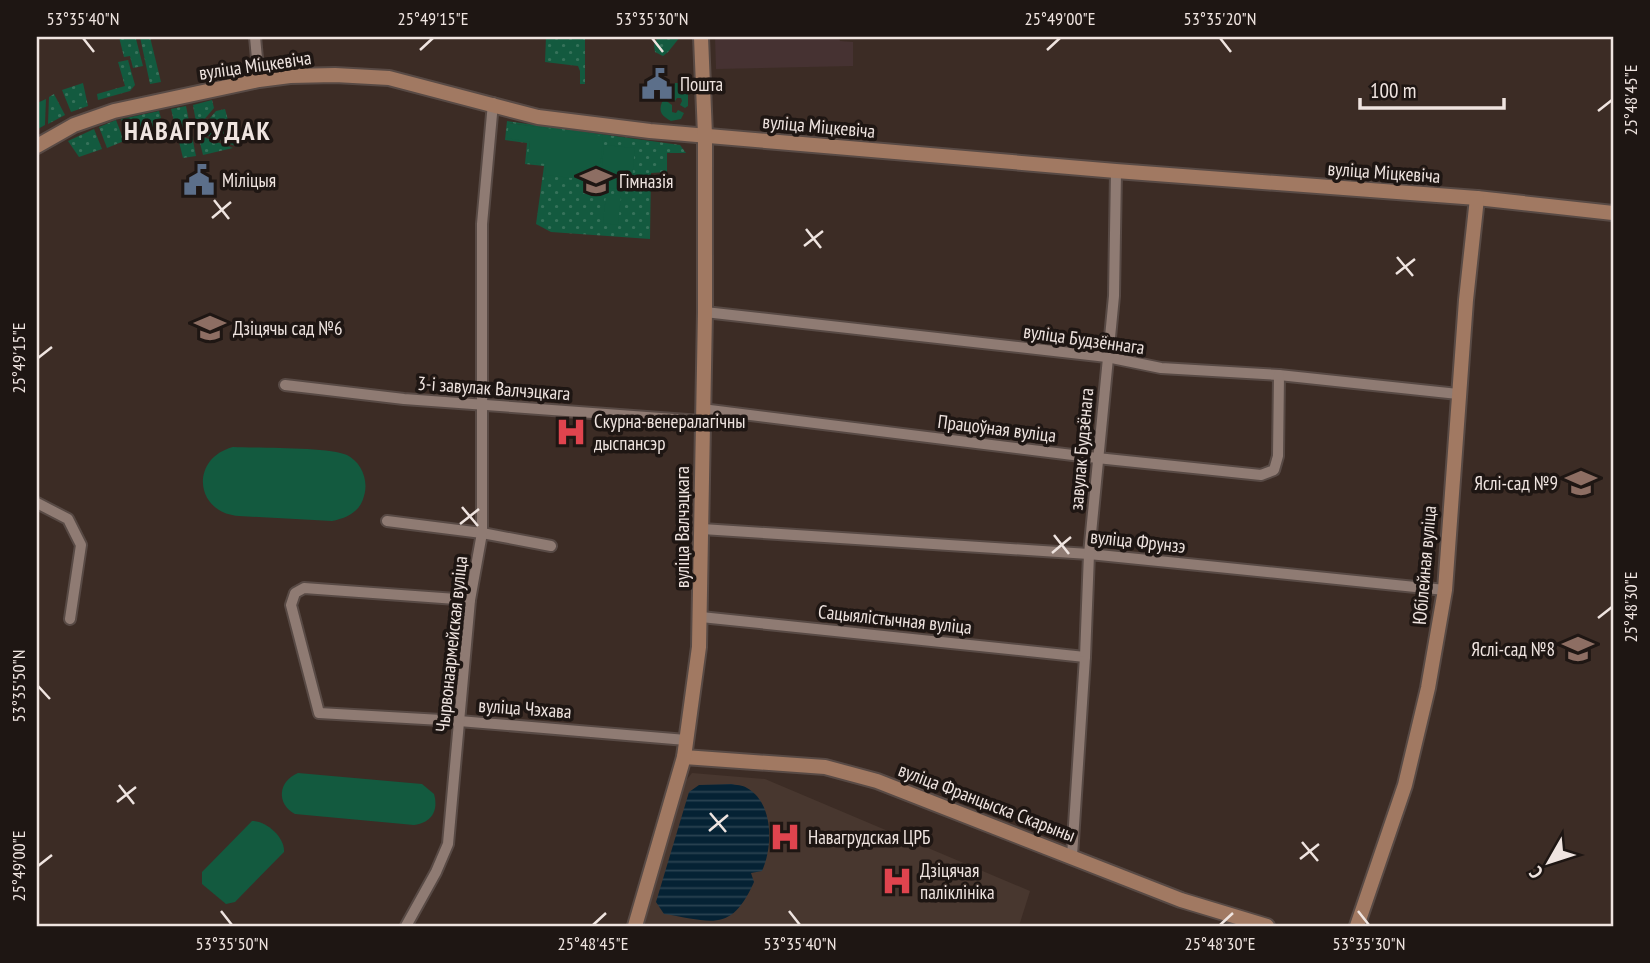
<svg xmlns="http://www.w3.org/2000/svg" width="1650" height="963" viewBox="0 0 1650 963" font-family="'PT Sans Narrow',sans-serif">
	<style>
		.commercial { fill: #463232 }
		.medical { fill: #48372f }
		.grass { fill: url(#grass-dots); fill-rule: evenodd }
		.park { fill: #135a3f }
		.water { fill: url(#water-rules) }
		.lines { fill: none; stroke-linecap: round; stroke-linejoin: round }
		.street-casing { stroke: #584a45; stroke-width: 14 }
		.secondary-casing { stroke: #584a45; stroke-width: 18 }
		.street { stroke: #8f7b73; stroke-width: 10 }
		.secondary { stroke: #a17962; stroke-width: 14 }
		.ticks { fill: none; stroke: #efe4e0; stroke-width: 2.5 }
		.labels { text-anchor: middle; stroke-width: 7; stroke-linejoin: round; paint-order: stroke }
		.street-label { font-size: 19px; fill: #efe4e0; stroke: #1e1613 }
		.poi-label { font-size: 19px; fill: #efe4e0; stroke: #1e1613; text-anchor: start }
		.district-label { font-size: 26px; font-weight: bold; letter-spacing: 2px; fill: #efe4e0; stroke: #1e1613 }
		.neatline { fill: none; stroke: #efe4e0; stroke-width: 2.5 }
		.ticks-label { font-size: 18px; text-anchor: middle; fill: #efe4e0 }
	</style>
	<defs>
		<pattern id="grass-dots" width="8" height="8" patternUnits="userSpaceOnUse" patternTransform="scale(1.75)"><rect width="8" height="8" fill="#135a3f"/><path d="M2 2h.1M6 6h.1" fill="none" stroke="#36725a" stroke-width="1.8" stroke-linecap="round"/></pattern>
		<pattern id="water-rules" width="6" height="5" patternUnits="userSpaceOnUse" patternTransform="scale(1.75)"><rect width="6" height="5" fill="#052234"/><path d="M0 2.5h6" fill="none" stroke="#2a4251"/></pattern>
	</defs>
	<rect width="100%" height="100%" fill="#3c2c25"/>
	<!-- commercial -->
	<path class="commercial" d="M715,37h124l1,4 13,1v24l-137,3z"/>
	<!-- medical -->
	<path class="medical" d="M692,773l73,6 265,112 -11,35h-375l39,-142z"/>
	<!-- grass -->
	<g class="grass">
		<path d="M119,37l17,2 7,27 -10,2 -3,-12 -6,1z"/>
		<path d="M140,37h10l11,45 -11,2z"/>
		<path d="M546,37h39v47h-5v-13l-2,-5 -33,-4z"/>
		<path d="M658,37h22l-12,15 -5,4 -8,-4 -1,-7z"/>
		<path d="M128,60l7,25 -5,6 -32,9 -1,-6 28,-8 -7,-24z"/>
		<path d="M83,83l5,23 -17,6 -9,-22z"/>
		<path d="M54,94l11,21 -17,9 1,-27z"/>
		<path d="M212,100l2,8 -17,20 -4,-23z"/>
		<path d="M186,106l10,50 -13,2 -12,-49z"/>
		<path d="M225,109l9,33 4,5 -40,-15 18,-21z"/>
		<path d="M159,111l2,7 -11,14 -21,8 -8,-21z"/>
		<path d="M116,120l8,21 -17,7 -8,-21z"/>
		<path d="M507,121l173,24 6,8h-19v19l-16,1 -1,66 -99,-7 -15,-8 8,-58 -19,-2 2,-21 -22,-3zM509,123l40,6 -21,33 2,-20z"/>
		<path d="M94,129l8,20 -23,8 -11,-16z"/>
		<path d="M198,135l35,13 -30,7z"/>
	</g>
	<!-- park -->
	<g class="park">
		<path d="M675,83h6l7,8v15l-3,2 -5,-3 2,-4 -1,-3h-4l-2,3 -6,-5z"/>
		<path d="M46,99l-1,26 -7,4 -1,-26z"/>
		<path d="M665,100l7,5v7l4,1 2,-3 6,3 -3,6 -10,2c-9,-5 -13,-9 -9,-19z"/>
		<path d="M509,123l94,13 -4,45 -54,-6 1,-11 -19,-2 3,-20 -23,-4z"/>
		<path d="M604,145l31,3 -4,42 -31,-3z"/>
		<path d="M606,195l15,1 -3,29 -15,-2z"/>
		<path d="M233,447c23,1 97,0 114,8 14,7 22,25 17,41 -4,16 -17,22 -32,25l-93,-5c-45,-3 -49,-58 -6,-69z"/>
		<path d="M298,773l124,11 12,10c5,17 -3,29 -20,31l-119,-11c-19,-10 -17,-33 3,-41z"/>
		<path d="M252,821c14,0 33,16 32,31l-49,50 -9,2 -24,-20v-12z"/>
	</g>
	<!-- water -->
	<path class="water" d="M731,784c5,1 12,1 16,4 27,15 26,59 15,83l-11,2 3,9c-23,52 -43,39 -90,32l-8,-12 33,-110 10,-7z"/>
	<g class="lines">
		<defs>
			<g id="street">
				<path d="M255,37l4,43"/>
				<path d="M705,312l402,45 54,11 118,7 179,19"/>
				<path d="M285,385l119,14 297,22"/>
				<path d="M702,409l395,49 164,17 13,-5 4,-14 1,-81"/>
				<path d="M37,503l31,16 13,26 -11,74"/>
				<path d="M387,521l95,12 69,13"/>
				<path d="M702,529l387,25 356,36"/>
				<path d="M470,600l-166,-12 -9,5 -4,12 28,108 140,8 227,19"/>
				<path d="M701,617l384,40"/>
				<path d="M1072,856l13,-199 4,-103 25,-258 2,-125"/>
				<path d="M406,926l30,-54 12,-28 22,-244 12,-67v-309l11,-121"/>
			</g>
			<g id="secondary">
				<path d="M37,146l37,-21 40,-14 145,-31 31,-4 45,-1 54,3 149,39 112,14 466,40 361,27 136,15"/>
				<path d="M684,757l141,10 52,14 304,119 86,26"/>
				<path d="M635,926l49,-169 15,-110 6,-335v-177l-4,-98"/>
				<path d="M1357,926l48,-141 23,-97 17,-98 21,-290 11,-102"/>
			</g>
		</defs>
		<!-- street casing -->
		<use href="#street" class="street-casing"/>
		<!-- secondary casing -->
		<use href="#secondary" class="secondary-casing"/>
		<!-- street -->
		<use href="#street" class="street"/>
		<!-- secondary -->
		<use href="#secondary" class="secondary"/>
	</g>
	<!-- ticks -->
	<path class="ticks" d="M83,38l11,14M652,38l11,14M1220,38l11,14M420,50l13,-12M1047,50l13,-12M1598,111l14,-11M214,200l15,19M212,218l19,-16M806,229l15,19M804,246l19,-15M1397,257l16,19M1396,274l19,-15M38,358l14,-11M462,507l16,19M460,524l19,-15M1054,535l15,19M1052,553l19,-16M1598,618l14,-11M38,686l12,13M119,785l15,19M117,802l19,-15M710,813l16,19M709,831l19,-16M1302,842l16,19M1300,859l19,-15M38,866l14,-11M221,911l11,14M789,911l11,14M1358,911l11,14M593,925l13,-12M1220,925l13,-12"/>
	<!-- icons -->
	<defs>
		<symbol id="civic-bare" viewBox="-9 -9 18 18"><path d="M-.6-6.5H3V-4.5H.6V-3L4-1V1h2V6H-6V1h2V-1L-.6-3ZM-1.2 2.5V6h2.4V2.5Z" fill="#5c6f8a" stroke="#1e1613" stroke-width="2.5" paint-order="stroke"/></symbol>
		<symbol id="school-bare" viewBox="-9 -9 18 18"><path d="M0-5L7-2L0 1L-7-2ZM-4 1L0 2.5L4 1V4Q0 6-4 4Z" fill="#8d6e63" stroke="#1e1613" stroke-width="2.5" paint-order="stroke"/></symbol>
		<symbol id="hospital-bare" viewBox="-9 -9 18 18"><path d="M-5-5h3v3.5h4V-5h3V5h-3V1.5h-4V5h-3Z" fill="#e0444e" stroke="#1e1613" stroke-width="2.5" paint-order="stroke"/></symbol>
	</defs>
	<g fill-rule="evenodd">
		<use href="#civic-bare" x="635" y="62" width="44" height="44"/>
		<use href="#civic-bare" x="177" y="158" width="44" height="44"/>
		<use href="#school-bare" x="574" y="159" width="44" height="44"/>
		<use href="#school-bare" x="188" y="306" width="44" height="44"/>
		<use href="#hospital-bare" x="549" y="410" width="44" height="44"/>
		<use href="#school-bare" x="1559" y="461" width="44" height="44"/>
		<use href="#school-bare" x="1556" y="627" width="44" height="44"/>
		<use href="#hospital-bare" x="763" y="815" width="44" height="44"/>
		<use href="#hospital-bare" x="875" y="859" width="44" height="44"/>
	</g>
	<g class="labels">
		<!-- street labels -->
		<g class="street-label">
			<text transform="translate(255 65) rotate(-8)" y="7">вуліца Міцкевіча</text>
			<text transform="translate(819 126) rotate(5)" y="7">вуліца Міцкевіча</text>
			<text transform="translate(1384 172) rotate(4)" y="7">вуліца Міцкевіча</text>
			<text transform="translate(1084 339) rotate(8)" y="7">вуліца Будзённага</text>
			<text transform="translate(494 388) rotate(4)" y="7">3-і завулак Валчэцкага</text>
			<text transform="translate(997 428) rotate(7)" y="7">Працоўная вуліца</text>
			<text transform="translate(1081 449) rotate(-85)" y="7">завулак Будзёнага</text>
			<text transform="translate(682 527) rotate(-90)" y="7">вуліца Валчэцкага</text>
			<text transform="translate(1138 541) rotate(6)" y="7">вуліца Фрунзэ</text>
			<text transform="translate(1424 565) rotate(-85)" y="7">Юбілейная вуліца</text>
			<text transform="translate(895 619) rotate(6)" y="7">Сацыялістычная вуліца</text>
			<text transform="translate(451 644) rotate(-84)" y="7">Чырвонаармейская вуліца</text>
			<text transform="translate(525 708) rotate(4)" y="7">вуліца Чэхава</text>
			<text transform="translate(987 802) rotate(21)" y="7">вуліца Францыска Скарыны</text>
		</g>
		<!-- poi labels -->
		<g class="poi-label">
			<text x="680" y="91">Пошта</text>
			<text x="222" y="187">Міліцыя</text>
			<text x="619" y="188">Гімназія</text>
			<text x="233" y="335">Дзіцячы сад №6</text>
			<text x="594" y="428">Скурна-венералагічны<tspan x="594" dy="22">дыспансэр</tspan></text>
			<text x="1558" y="490" text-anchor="end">Яслі-сад №9</text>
			<text x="1555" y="656" text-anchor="end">Яслі-сад №8</text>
			<text x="808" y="844">Навагрудская ЦРБ</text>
			<text x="920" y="877">Дзіцячая<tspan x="920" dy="22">паліклініка</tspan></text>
		</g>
		<!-- district labels -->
		<g class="district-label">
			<text x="198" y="140">НАВАГРУДАК</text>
		</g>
	</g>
	<!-- border -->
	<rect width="1650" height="963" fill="none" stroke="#1e1613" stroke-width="77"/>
	<!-- north arrow -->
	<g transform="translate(1549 862) rotate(231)" stroke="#1e1613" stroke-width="5" paint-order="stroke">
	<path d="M0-5L12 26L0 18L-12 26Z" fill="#efe4e0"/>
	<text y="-10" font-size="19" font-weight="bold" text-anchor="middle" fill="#efe4e0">С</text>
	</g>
	<!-- scale -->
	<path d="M1360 98v10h144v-10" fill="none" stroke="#efe4e0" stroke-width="3.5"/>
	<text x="1370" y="98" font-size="21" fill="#efe4e0" stroke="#1e1613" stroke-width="5" paint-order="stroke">100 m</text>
	<rect x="38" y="38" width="1574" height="887" class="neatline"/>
	<g class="ticks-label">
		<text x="83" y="25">53°35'40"N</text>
		<text x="433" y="25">25°49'15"E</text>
		<text x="652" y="25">53°35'30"N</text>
		<text x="1060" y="25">25°49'00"E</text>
		<text x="1220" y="25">53°35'20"N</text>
		<text transform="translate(1631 100) rotate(-90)" y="6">25°48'45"E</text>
		<text transform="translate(19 358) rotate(-90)" y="6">25°49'15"E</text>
		<text transform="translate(1631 607) rotate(-90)" y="6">25°48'30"E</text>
		<text transform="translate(19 686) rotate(-90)" y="6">53°35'50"N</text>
		<text transform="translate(19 866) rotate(-90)" y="6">25°49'00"E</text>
		<text x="232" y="950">53°35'50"N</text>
		<text x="593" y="950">25°48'45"E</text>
		<text x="800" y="950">53°35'40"N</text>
		<text x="1220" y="950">25°48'30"E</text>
		<text x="1369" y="950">53°35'30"N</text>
	</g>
</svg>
